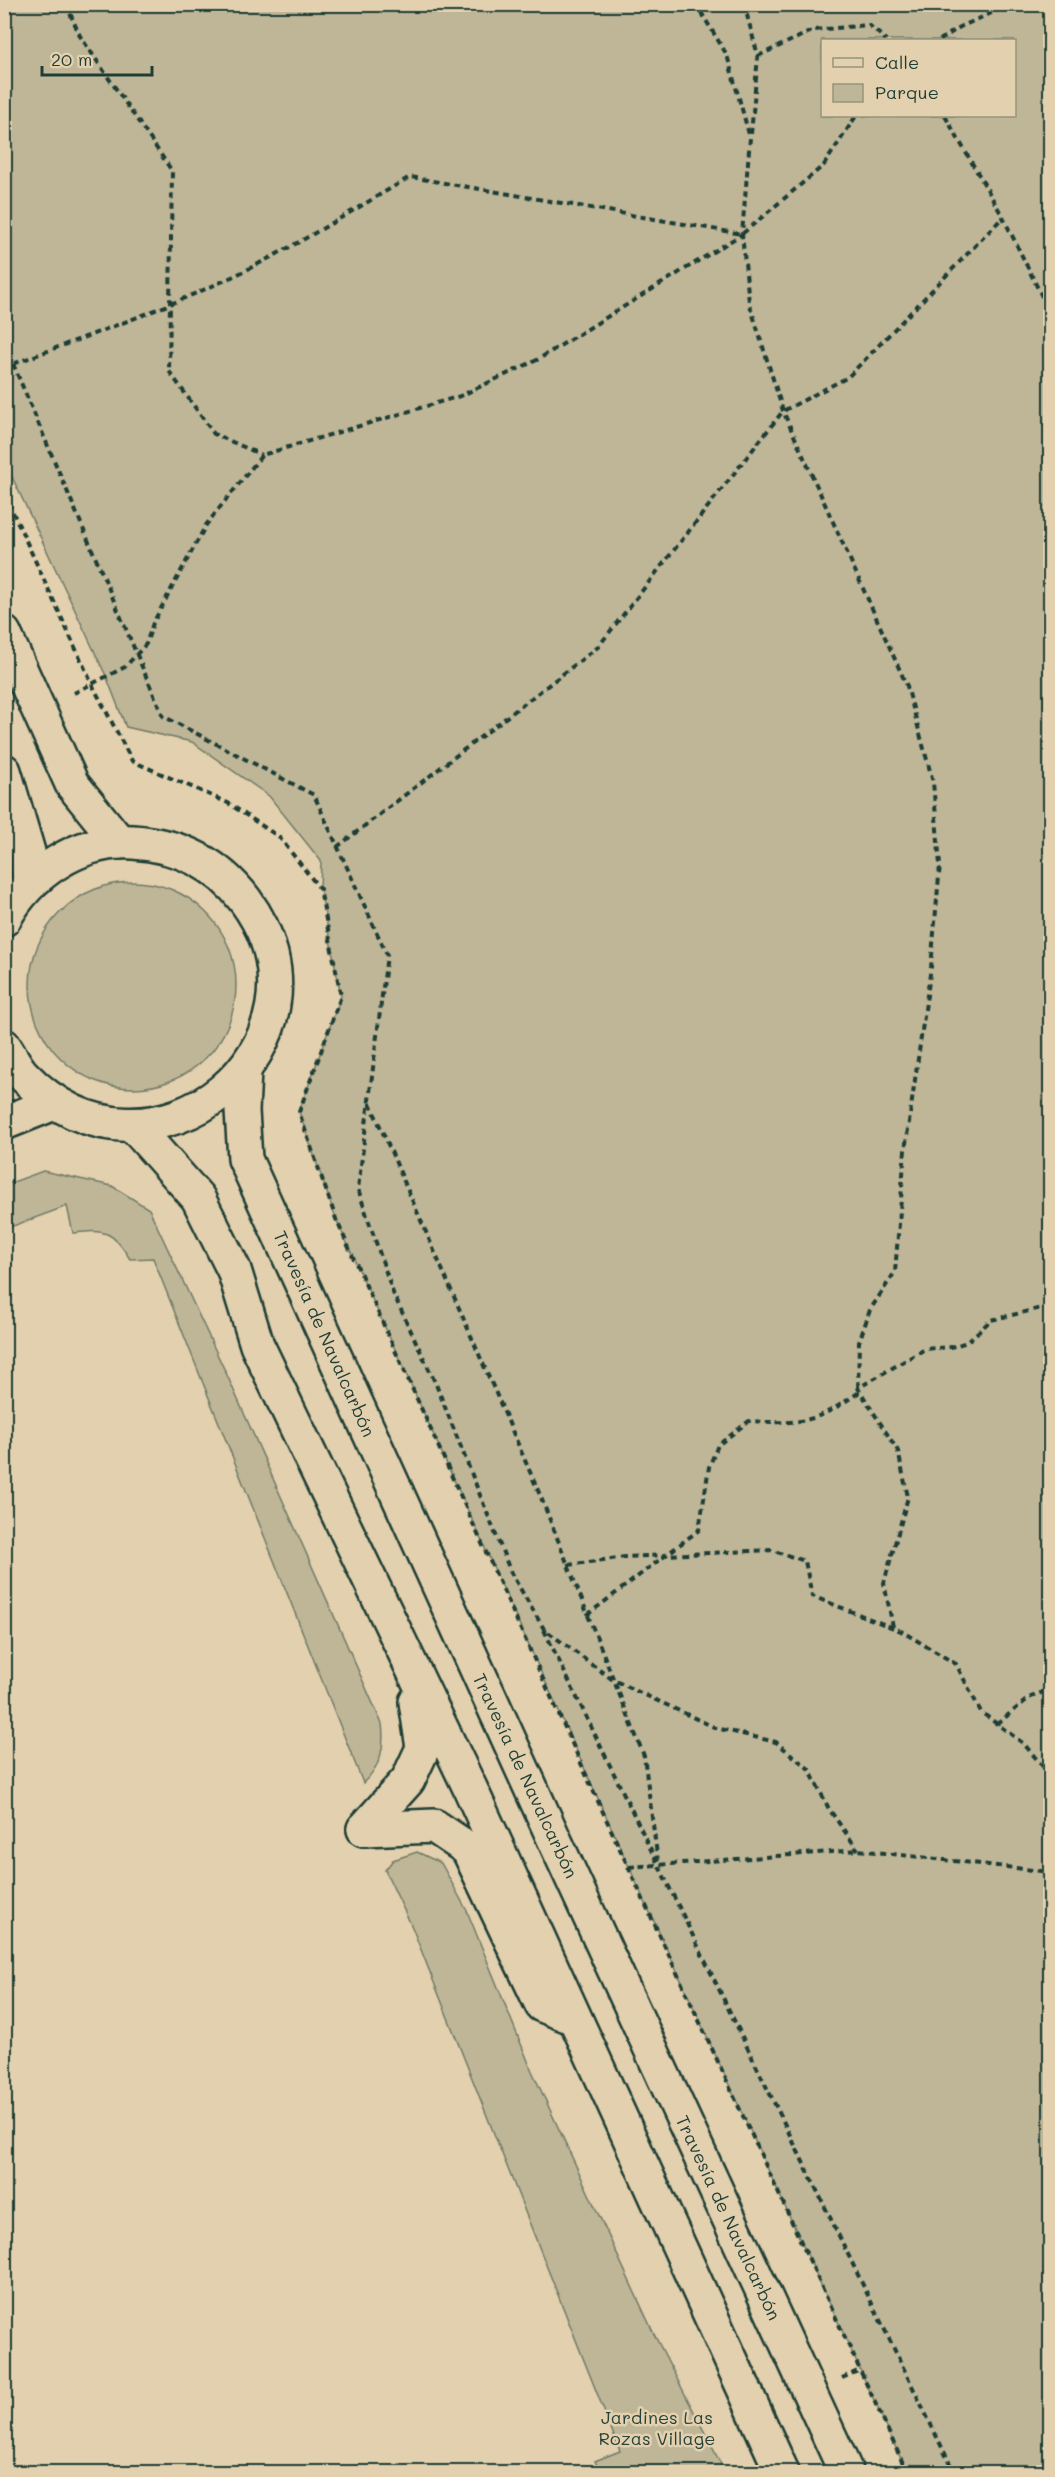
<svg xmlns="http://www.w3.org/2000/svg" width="1055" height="2477" viewBox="0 0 1055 2477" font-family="Mali,sans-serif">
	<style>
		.green { fill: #bfb698; stroke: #6f7a66; stroke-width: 1.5; fill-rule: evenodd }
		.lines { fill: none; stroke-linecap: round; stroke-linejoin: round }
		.minor-casing { stroke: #1f3d34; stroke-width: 38 }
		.path { stroke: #1f3d34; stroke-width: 4; stroke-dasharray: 6 4.5; stroke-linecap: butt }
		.minor { stroke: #e3d0ae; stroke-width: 33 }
		.labels { text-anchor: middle; stroke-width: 5; stroke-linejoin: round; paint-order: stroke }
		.street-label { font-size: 18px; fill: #1f3d34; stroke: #e3d0ae }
		.park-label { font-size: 18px; fill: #274339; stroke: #e3d0ae }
	</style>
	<rect width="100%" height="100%" fill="#e3d0ae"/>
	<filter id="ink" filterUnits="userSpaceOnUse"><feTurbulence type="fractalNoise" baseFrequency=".0167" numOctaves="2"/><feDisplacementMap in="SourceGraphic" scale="12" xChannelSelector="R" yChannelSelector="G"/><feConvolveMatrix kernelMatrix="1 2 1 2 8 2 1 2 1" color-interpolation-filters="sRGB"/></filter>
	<g filter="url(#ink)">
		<!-- green -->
		<g class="green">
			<path d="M5,4l1045,1v2467h-143l-278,-605 -293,-648 -37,-107 42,-116 -21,-107 1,-28 -52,-65 -77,-54 -66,-15 -19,-49 -102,-216zM1014,40v76h-192v-76z"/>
			<circle cx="133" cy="985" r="103"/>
			<path d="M43,1171l69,15 37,23 78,166 155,349c3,24 -1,42 -19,59l-210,-525 -23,1c-18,-28 -24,-30 -57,-26l-6,-27 -62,23v-44z"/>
			<path d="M417,1852l24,11 26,48 65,160 122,263 71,138h-125l-5,-11 25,-10 -208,-524 -27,-57 8,-10z"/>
		</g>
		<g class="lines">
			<defs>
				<g id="minor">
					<path d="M4,633l68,151 47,58"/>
					<path d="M4,771l24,81 1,32"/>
					<path d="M4,919c25,-46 75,-80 129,-77 45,3 84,21 112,58 105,142 -93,309 -221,176 -8,-8 -13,-20 -20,-30"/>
					<path d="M244,1071l-2,40 3,48 310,682 291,631"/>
					<path d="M4,1123l50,-20"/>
					<path d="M134,1126l64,72 36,72 23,75 213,443 312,684"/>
					<path d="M364,1829l70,-3 34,23 74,156 32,13"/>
					<path d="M364,1829l44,-49 15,-32 -7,-46"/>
				</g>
			</defs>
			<!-- minor casing -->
			<use href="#minor" class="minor-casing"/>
			<!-- path -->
			<g class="path">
				<path d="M66,4l14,32 92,135 -3,200 45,63 48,21"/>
				<path d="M744,4l14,52 -7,78"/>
				<path d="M940,40l20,-13 52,-23"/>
				<path d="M758,56l56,-26 55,-5 17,15"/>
				<path d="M945,116l58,101 47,96"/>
				<path d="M4,346l9,18c74,-28 149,-54 221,-88 60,-29 118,-65 176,-99l332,57 82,-69 32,-49"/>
				<path d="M13,364l150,352 151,79 73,160 -29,234 35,104 42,89 76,191 33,56 69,51 103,48 60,14 33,27 20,40 29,41"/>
				<path d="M4,493l88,191 40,77 96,42 51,34 41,52 21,107 -42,116 37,107 266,591 305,662"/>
				<path d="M74,693l51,-26 21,-23 7,-21 53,-98 56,-70 198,-59 77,-36 205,-126"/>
				<path d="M337,847l261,-200 185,-236 65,-34 155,-160"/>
				<path d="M370,1103l170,392 104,261 14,106"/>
				<path d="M568,1565l57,-8 41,-2 33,-25 10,-63 9,-22 31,-24c53,3 64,3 109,-28l1,-51 11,-32 25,-38 10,-122 26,-183 9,-102 -7,-83 -26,-96 -124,-275 -34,-109 -7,-68 8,-96 -23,-83 -31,-51"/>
				<path d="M587,1615l79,-60 105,-5 34,11 7,35 89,35 55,33 25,48 43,32 26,31"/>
				<path d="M893,1627l-9,-44 24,-86 -10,-46 -40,-63 67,-39 26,-2 16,-5 24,-22 59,-14"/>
				<path d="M544,1630l410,842"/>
				<path d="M997,1724l32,-26 21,-9"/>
				<path d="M629,1867l229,-17 192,22"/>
				<path d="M842,2378l18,-8"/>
			</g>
			<!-- minor -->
			<use href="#minor" class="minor"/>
		</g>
	</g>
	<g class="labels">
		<!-- street labels -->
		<g class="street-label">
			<text transform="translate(324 1334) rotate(66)" y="6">Travesía de Navalcarbón</text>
			<text transform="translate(525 1776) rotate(65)" y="6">Travesía de Navalcarbón</text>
			<text transform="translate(728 2218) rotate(65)" y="6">Travesía de Navalcarbón</text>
		</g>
		<!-- park labels -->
		<g class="park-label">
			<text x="657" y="2424">Jardines Las<tspan x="657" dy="21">Rozas Village</tspan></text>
		</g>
	</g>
	<!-- margin -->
	<rect width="1055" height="2477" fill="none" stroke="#e3d0ae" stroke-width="24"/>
	<rect x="12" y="12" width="1031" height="2453" fill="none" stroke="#1f3d34" stroke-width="2" filter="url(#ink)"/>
	<!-- legend -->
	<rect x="821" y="39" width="195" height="78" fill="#e3d0ae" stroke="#95957d" stroke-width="1.5"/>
	<rect x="833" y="58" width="30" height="9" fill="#e3d0ae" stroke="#95957d" stroke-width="1.5"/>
	<text x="875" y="69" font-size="18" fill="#1f3d34">Calle</text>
	<rect x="833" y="84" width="30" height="18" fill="#bfb698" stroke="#95957d" stroke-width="1.5"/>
	<text x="875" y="99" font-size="18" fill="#1f3d34">Parque</text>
	<!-- scale -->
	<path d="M42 66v9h110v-9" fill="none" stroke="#1f3d34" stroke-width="3"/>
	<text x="51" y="66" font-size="18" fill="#1f3d34" stroke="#e3d0ae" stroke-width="4.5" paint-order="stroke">20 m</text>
</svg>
